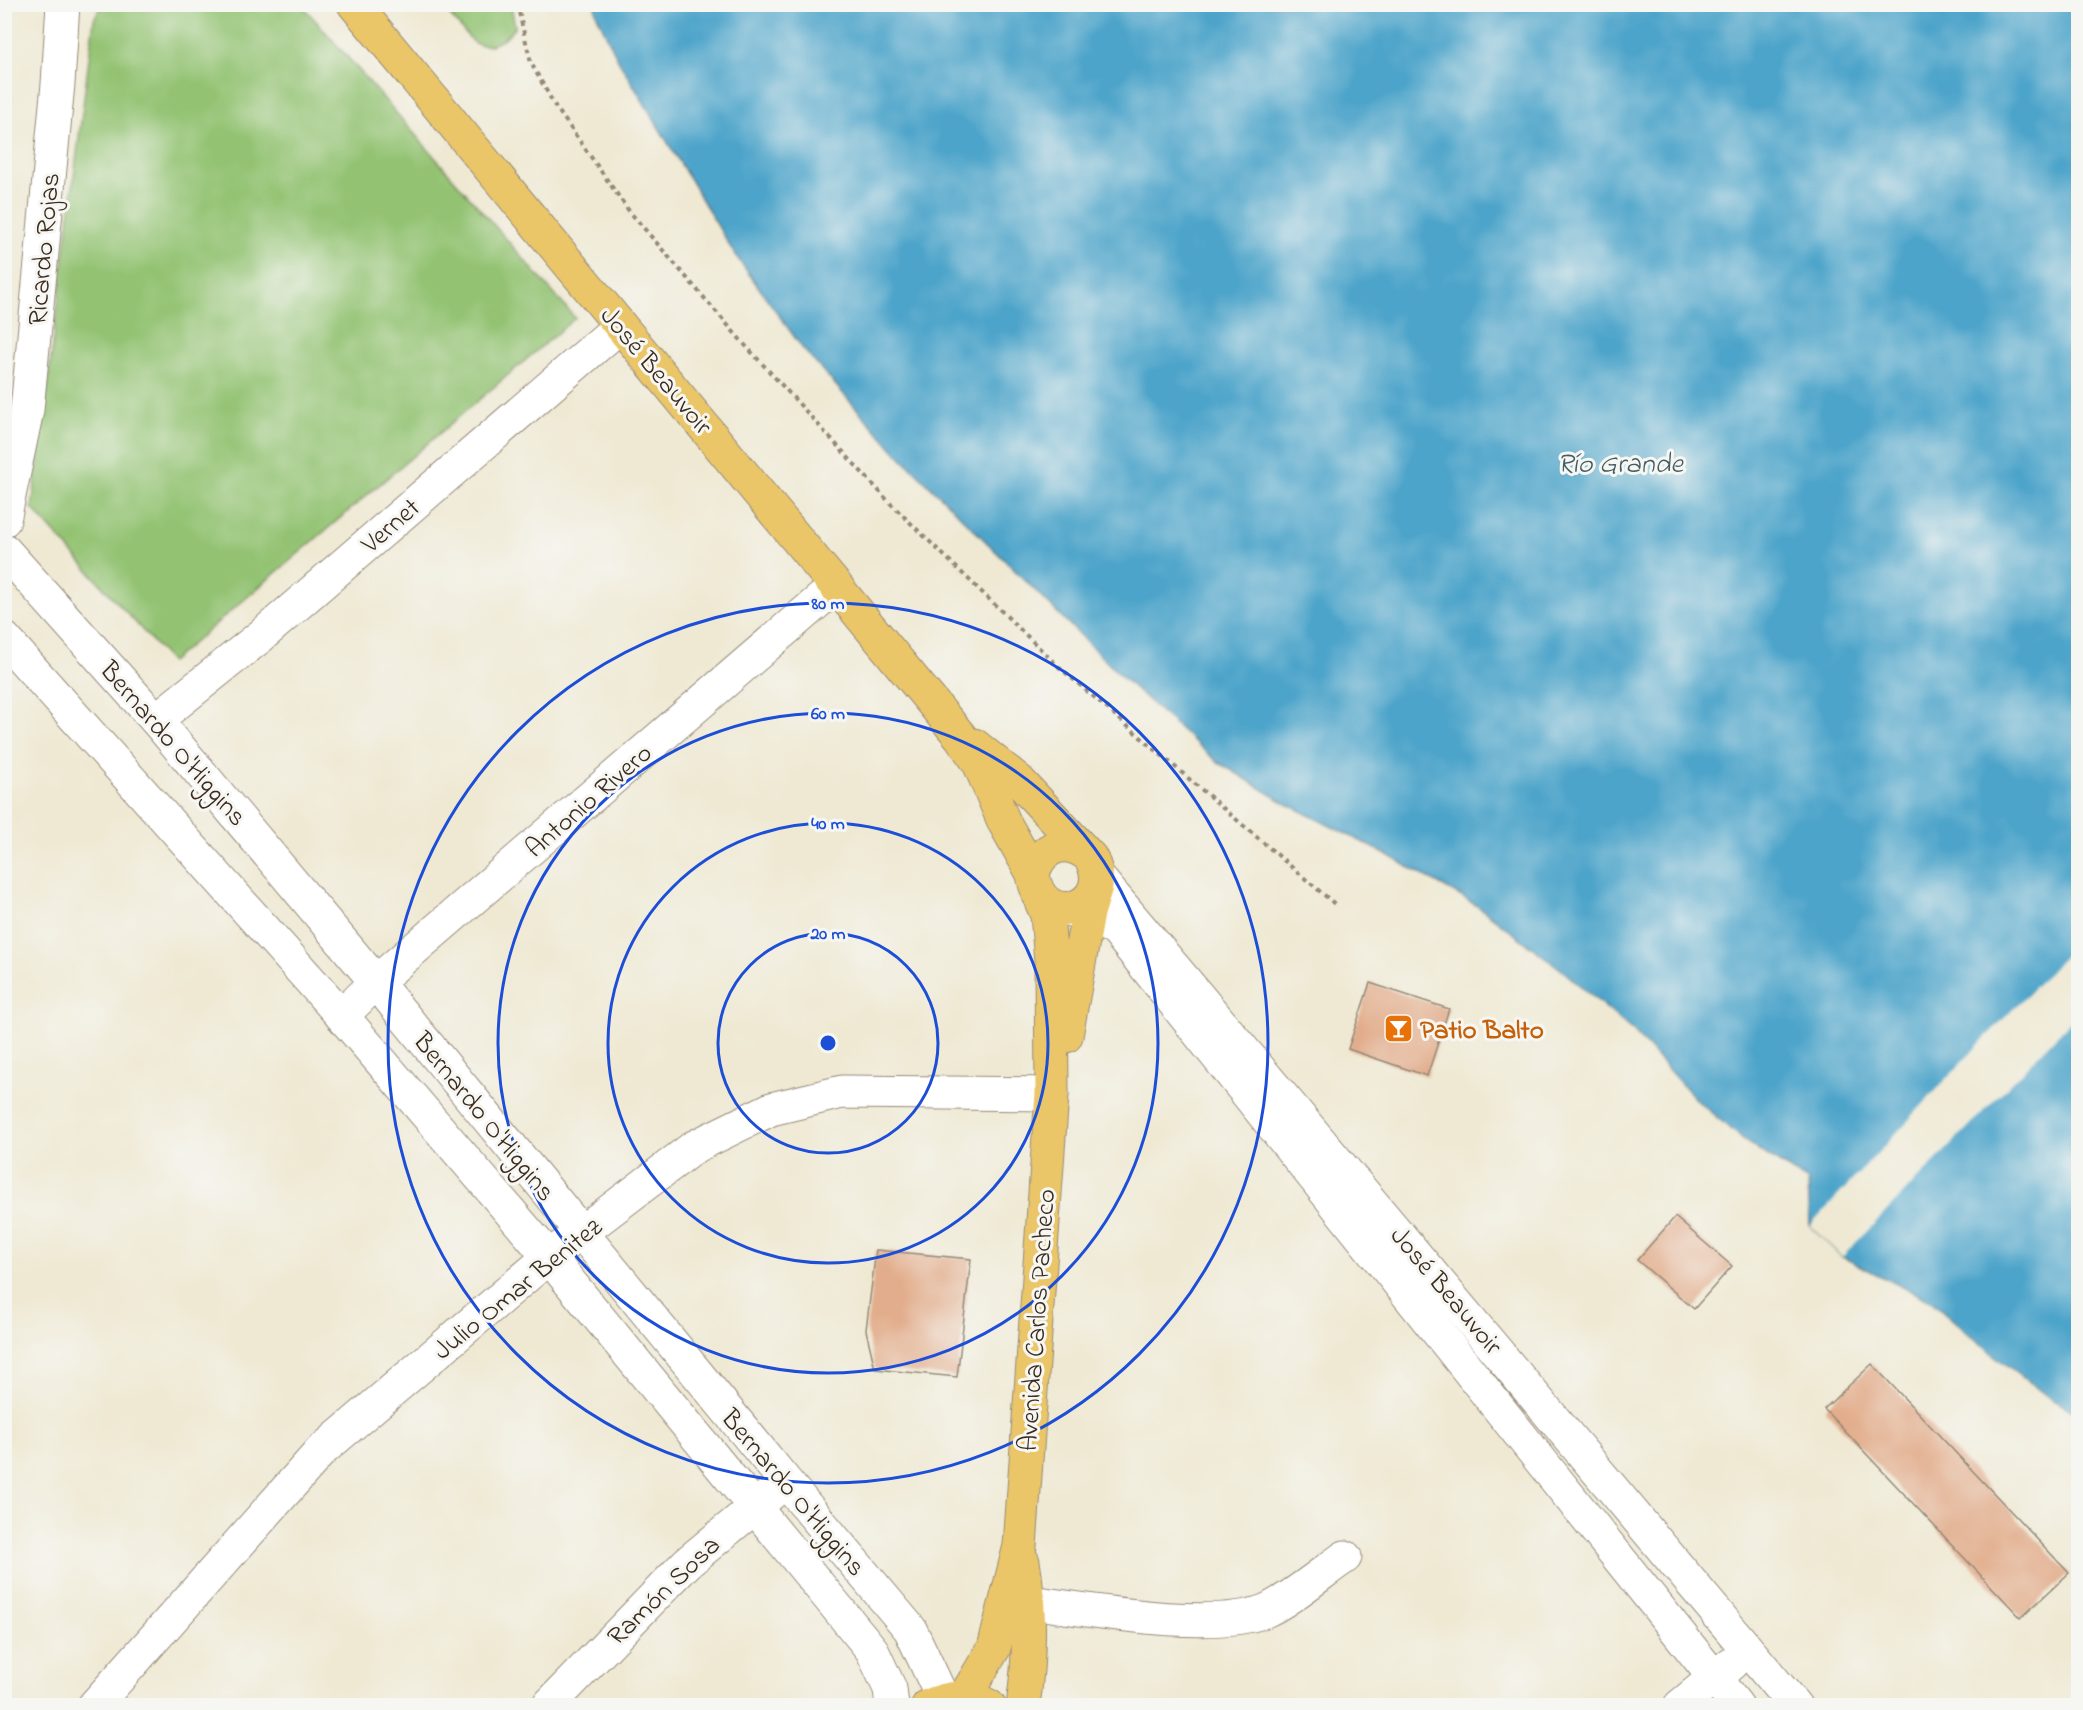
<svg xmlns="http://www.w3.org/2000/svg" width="2083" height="1710" viewBox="0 0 2083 1710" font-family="'Indie Flower',sans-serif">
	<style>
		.green { fill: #93c372; stroke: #677648; stroke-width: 1.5 }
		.water { fill: #4ea4ca; stroke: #446774; stroke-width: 1.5 }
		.pier { fill: #efe9d3 }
		.building { fill: #e2ad8c }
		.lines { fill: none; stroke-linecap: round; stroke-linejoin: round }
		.minor-casing { stroke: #958a78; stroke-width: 35 }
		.major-casing { stroke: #958a78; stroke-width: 35 }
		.path { stroke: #958a78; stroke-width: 4; stroke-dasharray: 4.5 4.5; stroke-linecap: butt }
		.minor { stroke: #fff; stroke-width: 33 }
		.major { stroke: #eac669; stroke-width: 33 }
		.ring { fill: none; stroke: #1d4ed8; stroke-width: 3 }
		.labels { text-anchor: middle; stroke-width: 6; stroke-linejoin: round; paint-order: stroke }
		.street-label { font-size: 27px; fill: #3b2a1e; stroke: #f6f6f2 }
		.food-label { font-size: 27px; font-weight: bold; fill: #c56008; stroke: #f6f6f2; text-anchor: start }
		.water-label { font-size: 28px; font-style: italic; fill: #435b63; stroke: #f6f6f2 }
		.centre { fill: #1d4ed8; stroke: #f6f6f2; stroke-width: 3 }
		.ring-label { font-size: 18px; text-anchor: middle; font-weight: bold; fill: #1d4ed8; stroke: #f6f6f2; stroke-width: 6; stroke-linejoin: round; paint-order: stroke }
	</style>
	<rect width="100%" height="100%" fill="#f6f6f2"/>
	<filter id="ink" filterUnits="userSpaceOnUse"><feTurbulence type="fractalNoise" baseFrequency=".0167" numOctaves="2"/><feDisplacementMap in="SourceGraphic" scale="12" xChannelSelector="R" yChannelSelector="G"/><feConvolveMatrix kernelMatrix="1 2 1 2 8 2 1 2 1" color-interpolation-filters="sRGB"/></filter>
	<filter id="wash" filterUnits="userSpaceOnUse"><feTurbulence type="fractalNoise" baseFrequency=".008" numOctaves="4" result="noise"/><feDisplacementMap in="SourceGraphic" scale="24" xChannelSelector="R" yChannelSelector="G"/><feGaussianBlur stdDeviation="1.35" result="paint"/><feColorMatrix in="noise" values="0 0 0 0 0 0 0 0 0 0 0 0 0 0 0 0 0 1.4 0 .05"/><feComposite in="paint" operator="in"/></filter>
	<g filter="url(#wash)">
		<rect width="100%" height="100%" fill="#efe9d3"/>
		<!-- green -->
		<g class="green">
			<path d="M102,5h200l273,313 -404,344 -139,-154 62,-489z"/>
			<path d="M441,5h70l4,22c-11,14 -23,23 -41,16z"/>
		</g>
		<!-- water -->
		<path class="water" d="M595,5h1483v1408l-27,-14 -60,-46 -60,-52 -89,-44 -32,-31 -2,-45 -59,-37 -53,-44 -62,-68 -72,-62 -86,-65 -92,-52 -99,-50 -69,-42 -94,-84 -228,-227 -91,-101 -69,-96 -117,-195 -21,-45z"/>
		<!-- pier -->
		<path class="pier" d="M2078,943v82l-5,-6 -231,238 -32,-31 172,-185z"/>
		<g id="blocks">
			<!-- building -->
			<g class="building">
				<path d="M1370,983l79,26 -22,67 -79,-27z"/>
				<path d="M1675,1217l57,49 -38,43 -57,-49z"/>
				<path d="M876,1250l95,9 -14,118 -82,-8 -9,-39z"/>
				<path d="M1872,1364l197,209 -48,45 -197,-209z"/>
			</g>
		</g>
	</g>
	<g filter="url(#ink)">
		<use href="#blocks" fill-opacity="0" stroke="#958a78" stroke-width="1.5"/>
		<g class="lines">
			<defs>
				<g id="minor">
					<path d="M4,520l23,-110 31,-326 5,-80"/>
					<path d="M4,550l152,170 220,262 410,500 124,147 33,70"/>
					<path d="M4,638l338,378 207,241 323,393 18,39 2,17"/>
					<path d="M156,720l105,-84 359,-310"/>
					<path d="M1097,876l698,830"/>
					<path d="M1064,909l24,4 29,18 620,775"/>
					<path d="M342,1016l34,-34 460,-396"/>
					<path d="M1030,1602c60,8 181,30 235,9 22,-9 59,-40 80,-54"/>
					<path d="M94,1706l227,-255 228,-194 145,-110 77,-38 71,-17 210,2"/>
					<path d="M548,1706l139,-143 86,-71"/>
					<path d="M1680,1706l52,-43"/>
				</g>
				<g id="major">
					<path d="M354,4l606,732 19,27 25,59 29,52"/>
					<path d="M974,745l45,36 71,76c29,49 -49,78 -57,17 8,-28 34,-38 57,-17"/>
					<path d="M1066,1036l22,-123 8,-27"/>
					<path d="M964,1698l30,-50 26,-102 32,-452 -1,-133 -4,-46 -9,-21"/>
					<path d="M928,1706c19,-9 42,-12 61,0"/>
					<path d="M1023,1706c7,-49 8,-96 0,-144"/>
				</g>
			</defs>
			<!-- minor casing -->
			<use href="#minor" class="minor-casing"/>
			<!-- major casing -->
			<use href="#major" class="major-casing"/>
			<!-- path -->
			<path class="path" d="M517,4l14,59 24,43 74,105 116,134 146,159 168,163 278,239"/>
			<!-- minor -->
			<use href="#minor" class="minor"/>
			<!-- major -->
			<use href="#major" class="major"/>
		</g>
	</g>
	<!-- distance rings -->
	<g class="ring">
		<circle cx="828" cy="1043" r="110"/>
		<circle cx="828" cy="1043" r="220"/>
		<circle cx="828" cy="1043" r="330"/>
		<circle cx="828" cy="1043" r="440"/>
	</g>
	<!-- icons -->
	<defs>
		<symbol id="bar-square" viewBox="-11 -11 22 22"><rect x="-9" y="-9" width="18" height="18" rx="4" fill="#e8710a" stroke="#f6f6f2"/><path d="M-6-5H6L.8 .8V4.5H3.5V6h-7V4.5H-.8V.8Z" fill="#fff"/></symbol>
	</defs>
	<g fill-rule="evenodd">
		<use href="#bar-square" x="1382" y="1012" width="33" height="33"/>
	</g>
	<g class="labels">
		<!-- street labels -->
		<g class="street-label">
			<text transform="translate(43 249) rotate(-85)" y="9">Ricardo Rojas</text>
			<text transform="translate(657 370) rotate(50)" y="9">José Beauvoir</text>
			<text transform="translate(390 525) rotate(-41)" y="9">Vernet</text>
			<text transform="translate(174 743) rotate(49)" y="9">Bernardo O'Higgins</text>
			<text transform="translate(588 800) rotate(-41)" y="9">Antonio Rivero</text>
			<text transform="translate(485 1116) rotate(51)" y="9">Bernardo O'Higgins</text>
			<text transform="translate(517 1288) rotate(-39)" y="9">Julio Omar Benitez</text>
			<text transform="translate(1447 1290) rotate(50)" y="9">José Beauvoir</text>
			<text transform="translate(1036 1320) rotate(-86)" y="9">Avenida Carlos Pacheco</text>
			<text transform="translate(794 1492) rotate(50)" y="9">Bernardo O'Higgins</text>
			<text transform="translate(663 1590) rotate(-44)" y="9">Ramón Sosa</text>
		</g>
		<!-- food labels -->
		<g class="food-label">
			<text x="1420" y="1038">Patio Balto</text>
		</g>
		<!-- water labels -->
		<g class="water-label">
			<text x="1620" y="472">Río Grande</text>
		</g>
	</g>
	<circle cx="828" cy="1043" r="9" class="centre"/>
	<g class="ring-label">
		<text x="828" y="609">80 m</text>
		<text x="828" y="719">60 m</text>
		<text x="828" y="829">40 m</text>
		<text x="828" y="939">20 m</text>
	</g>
	<!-- margin -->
	<rect width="2083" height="1710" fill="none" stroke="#f6f6f2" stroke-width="24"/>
</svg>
